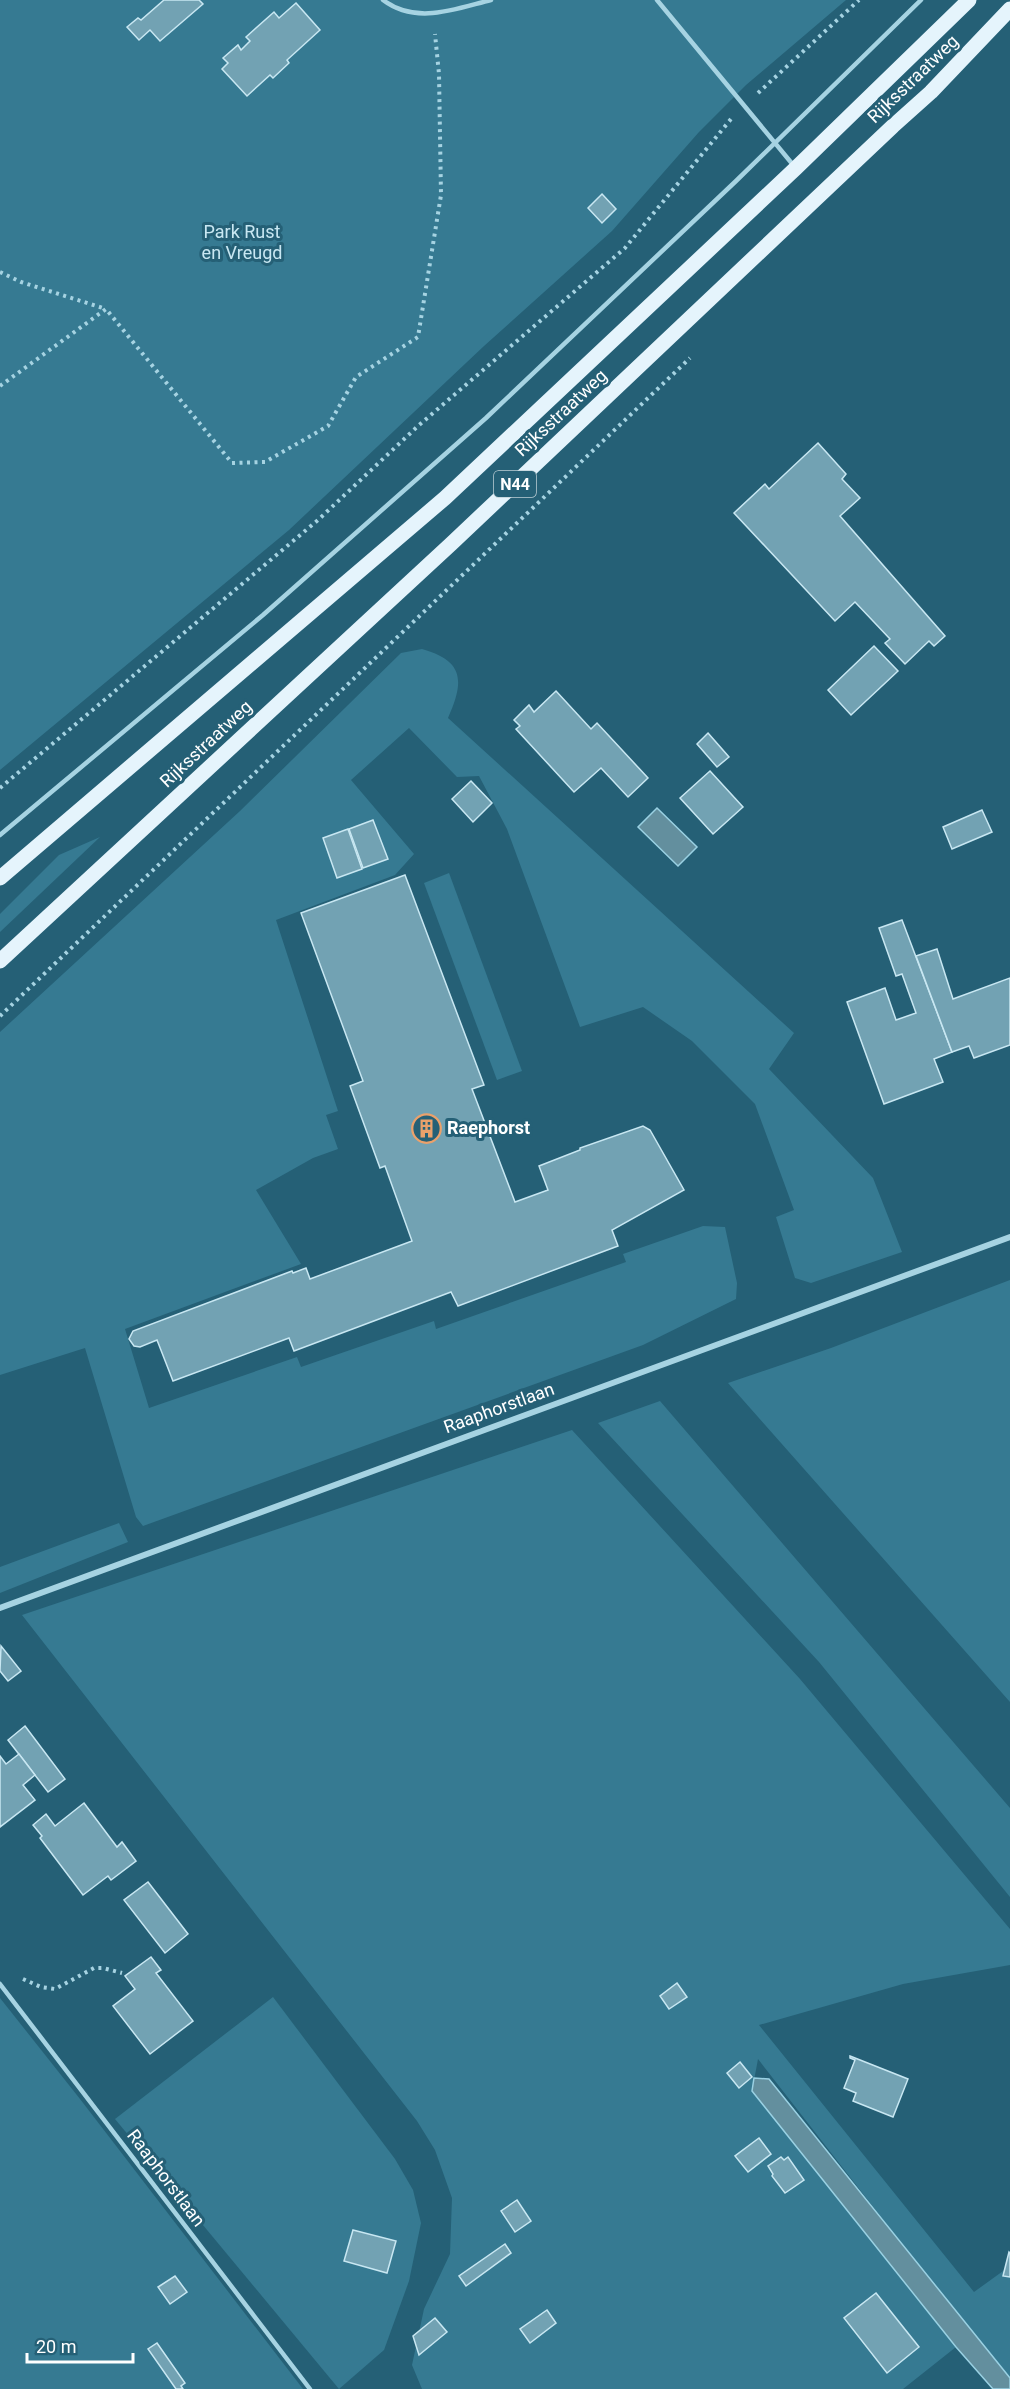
<svg xmlns="http://www.w3.org/2000/svg" width="1010" height="2389" viewBox="0 0 1010 2389" font-family="Roboto,sans-serif">
	<style>
		.green { fill: #367a92 }
		.water { fill: #638f9e; stroke: #9ad1e3; stroke-width: 1.5 }
		.building { fill: #72a2b3; stroke: #c8e7f2; stroke-width: 1.5 }
		.lines { fill: none; stroke-linecap: round; stroke-linejoin: round }
		.path { stroke: #a6d3e2; stroke-width: 4; stroke-dasharray: 3 4.5; stroke-linecap: butt }
		.lane { stroke: #a6d3e2; stroke-width: 4.5 }
		.street { stroke: #a6d3e2; stroke-width: 6 }
		.primary { stroke: #e5f4fc; stroke-width: 15 }
		.labels { text-anchor: middle; stroke-width: 6; stroke-linejoin: round; paint-order: stroke }
		.shield { fill: #256076; stroke: #becfd6; stroke-width: 1.5 }
		.shield-label { font-size: 16px; font-weight: bold; fill: #fff }
		.street-label { font-size: 18px; fill: #fff; stroke: #256076 }
		.park-label { font-size: 18px; fill: #c8e7f2; stroke: #256076 }
		.poi-label { font-size: 18px; font-weight: bold; fill: #fff; stroke: #256076; text-anchor: start }
	</style>
	<rect width="100%" height="100%" fill="#256076"/>
	<!-- green -->
	<g class="green">
		<path d="M0,0h846l-100,85 -47,47 -87,99 -128,115 -195,184 -289,240z"/>
		<path d="M422,649c43,12 42,33 26,69l346,315 -25,36 104,109 29,74 -91,31 -16,-5 -19,-61 18,-7 -39,-106 -63,-63 -49,-34 -63,20 -73,-198 -28,-53 -22,1 -48,-49 -58,52 63,74 -19,21 -119,45 62,191 -12,4 12,34 -25,9 -57,32 45,74 -176,65 24,79 148,-51 4,10 133,-46 2,8 190,-67 -3,-8 80,-28 22,1 12,56 -1,16 -93,46 -500,181 -7,-9 -51,-169 -85,27v-343l240,-221 161,-158z"/>
		<path d="M100,837l-100,95v-18l59,-59z"/>
		<path d="M449,873l73,198 -25,9 -73,-197z"/>
		<path d="M1010,1280v422l-282,-319 103,-35z"/>
		<path d="M660,1401l350,407v89l-191,-235 -221,-239z"/>
		<path d="M572,1430l228,249 210,250v36l-107,19 -144,41 215,267 36,-26v112l-58,-70 -194,-249 -6,32 204,256 -53,42h-481l-10,-24 12,-56 26,-55 2,-56 -17,-48 -18,-29 -395,-506z"/>
		<path d="M119,1523l9,19 -128,51v-26z"/>
		<path d="M273,1997l122,162 18,31 8,33 -12,58 -25,69 -45,39 -224,-270z"/>
		<path d="M0,1998l80,101 223,290h-303z"/>
	</g>
	<!-- water -->
	<g class="water">
		<path d="M657,808l40,39 -19,19 -40,-39z"/>
		<path d="M754,2078l15,1 241,299v11h-17l-37,-42 -204,-256z"/>
	</g>
	<!-- building -->
	<g class="building">
		<path d="M164,0h35l4,4 -43,37 -10,-11 -11,10 -12,-13 11,-9 3,2z"/>
		<path d="M296,3l24,27 -33,30 2,3 -16,15 -3,-3 -23,21 -25,-27 6,-6 -5,-5 15,-13 3,5 9,-9 -4,-4 28,-25 5,6z"/>
		<path d="M602,194l14,15 -14,14 -14,-15z"/>
		<path d="M818,443l28,31 -4,5 18,19 -20,18 105,120 -11,10 -5,-5 -24,23 -20,-21 5,-4 -35,-37 -20,19 -101,-108 31,-29 4,5z"/>
		<path d="M874,646l24,25 -47,44 -23,-25z"/>
		<path d="M556,691l35,38 6,-6 51,55 -20,19 -27,-29 -27,24 -58,-63 4,-3 -6,-6 15,-15 5,7z"/>
		<path d="M708,733l21,24 -12,10 -20,-23z"/>
		<path d="M710,771l33,36 -30,27 -33,-36z"/>
		<path d="M471,781l21,22 -19,19 -21,-23z"/>
		<path d="M982,810l10,22 -40,17 -9,-22z"/>
		<path d="M373,820l15,39 -25,9 -14,-39z"/>
		<path d="M348,829l14,40 -25,9 -14,-40z"/>
		<path d="M405,875l79,210 -12,4 43,113 33,-12 -9,-24 41,-16v-2l63,-22 7,4 34,60 -72,40 6,16 -160,60 -7,-14 -157,59 -5,-13 -116,43 -16,-41 -17,7 -6,-1 -5,-7 4,-8 159,-60 1,2 13,-5 4,11 102,-38 -27,-75 -5,2 -30,-82 13,-5 -62,-168z"/>
		<path d="M902,920l50,132 -18,7 9,23 -59,22 -37,-102 38,-14 11,32 20,-7 -14,-39 -6,2 -17,-48z"/>
		<path d="M937,949l16,50 57,-21v67l-36,13 -5,-12 -17,6 -36,-96z"/>
		<path d="M1,1646l20,25 -13,10 -8,-10z"/>
		<path d="M25,1726l40,53 -17,13 -40,-52z"/>
		<path d="M19,1754l16,21 -12,10 12,15 -35,27v-71l6,8z"/>
		<path d="M84,1803l33,44 5,-5 14,19 -25,19 -3,-4 -25,19 -43,-57 2,-2 -9,-11 13,-11 9,12z"/>
		<path d="M148,1882l40,52 -23,19 -41,-53z"/>
		<path d="M151,1957l10,13 -5,3 37,48 -43,33 -37,-48 22,-17 -10,-13z"/>
		<path d="M677,1983l10,14 -18,12 -9,-13z"/>
		<path d="M850,2056l58,23 -15,38 -40,-16 3,-8 -12,-5 11,-28 -5,-2z"/>
		<path d="M740,2062l12,15 -13,11 -12,-15z"/>
		<path d="M759,2138l12,16 -23,18 -13,-16z"/>
		<path d="M781,2157l3,3 4,-3 16,23 -19,13 -13,-17 1,-2 -5,-8z"/>
		<path d="M517,2200l14,21 -16,11 -14,-21z"/>
		<path d="M353,2230l43,11 -9,32 -43,-12z"/>
		<path d="M505,2244l6,9 -45,33 -7,-10z"/>
		<path d="M1009,2252l1,1v24l-7,-1z"/>
		<path d="M175,2276l12,16 -17,12 -12,-17z"/>
		<path d="M876,2293l43,54 -32,26 -43,-55z"/>
		<path d="M547,2310l9,13 -26,20 -10,-14z"/>
		<path d="M435,2318l12,14 -28,23 -6,-19z"/>
		<path d="M157,2343l28,40 -4,3 2,3h-7l-28,-40z"/>
	</g>
	<g class="lines">
		<!-- path -->
		<g class="path">
			<path d="M758,93l101,-93"/>
			<path d="M0,272l21,10 85,27"/>
			<path d="M0,386l106,-77 126,154 33,-1 63,-36 28,-49 62,-40 23,-142 -2,-121 -4,-40"/>
			<path d="M0,788l318,-268 100,-94 207,-178 106,-129"/>
			<path d="M0,1016l690,-658"/>
			<path d="M23,1979l18,8 14,2 39,-21h9l19,5"/>
		</g>
		<!-- lane -->
		<g class="lane">
			<path d="M383,0c33,25 72,9 108,0"/>
			<path d="M657,0l137,166"/>
			<path d="M0,835l263,-220 223,-197 250,-237 185,-181"/>
			<path d="M0,1984l310,405"/>
		</g>
		<!-- street -->
		<path class="street" d="M0,1608l1010,-371"/>
		<!-- primary -->
		<g class="primary">
			<path d="M0,878l445,-380 351,-330 173,-168"/>
			<path d="M0,961l451,-417 442,-418 38,-34 79,-83"/>
		</g>
	</g>
	<!-- icons -->
	<defs>
		<symbol id="building-ring" viewBox="-11 -11 22 22"><circle r="9.5" fill="#256076" stroke="#eba16b" stroke-width="1.5"/><path d="M-4-6H4V6H1V3H-1V6H-4ZM-2.5-4.3h1.7v1.8h-1.7ZM.8-4.3h1.7v1.8H.8ZM-2.5-1h1.7V.8h-1.7ZM.8-1h1.7V.8H.8Z" fill="#eba16b"/></symbol>
	</defs>
	<g fill-rule="evenodd">
		<use href="#building-ring" x="410" y="1112" width="33" height="33"/>
	</g>
	<g class="labels">
		<!-- shield labels -->
		<rect class="shield" x="494" y="471" width="42" height="26" rx="4.5"/>
		<g class="shield-label">
			<text x="515" y="490">N44</text>
		</g>
		<!-- street labels -->
		<g class="street-label">
			<text transform="translate(913 79) rotate(-44)" y="6">Rijksstraatweg</text>
			<text transform="translate(561 413) rotate(-43)" y="6">Rijksstraatweg</text>
			<text transform="translate(206 744) rotate(-43)" y="6">Rijksstraatweg</text>
			<text transform="translate(499 1408) rotate(-20)" y="6">Raaphorstlaan</text>
			<text transform="translate(166 2178) rotate(53)" y="6">Raaphorstlaan</text>
		</g>
		<!-- park labels -->
		<g class="park-label">
			<text x="242" y="238">Park Rust<tspan x="242" dy="21">en Vreugd</tspan></text>
		</g>
		<!-- poi labels -->
		<g class="poi-label">
			<text x="447" y="1134">Raephorst</text>
		</g>
	</g>
	<!-- scale -->
	<path d="M27 2353v9h106v-9" fill="none" stroke="#ffffff" stroke-width="3"/>
	<text x="36" y="2353" font-size="18" fill="#ffffff" stroke="#256076" stroke-width="4.5" paint-order="stroke">20 m</text>
</svg>
